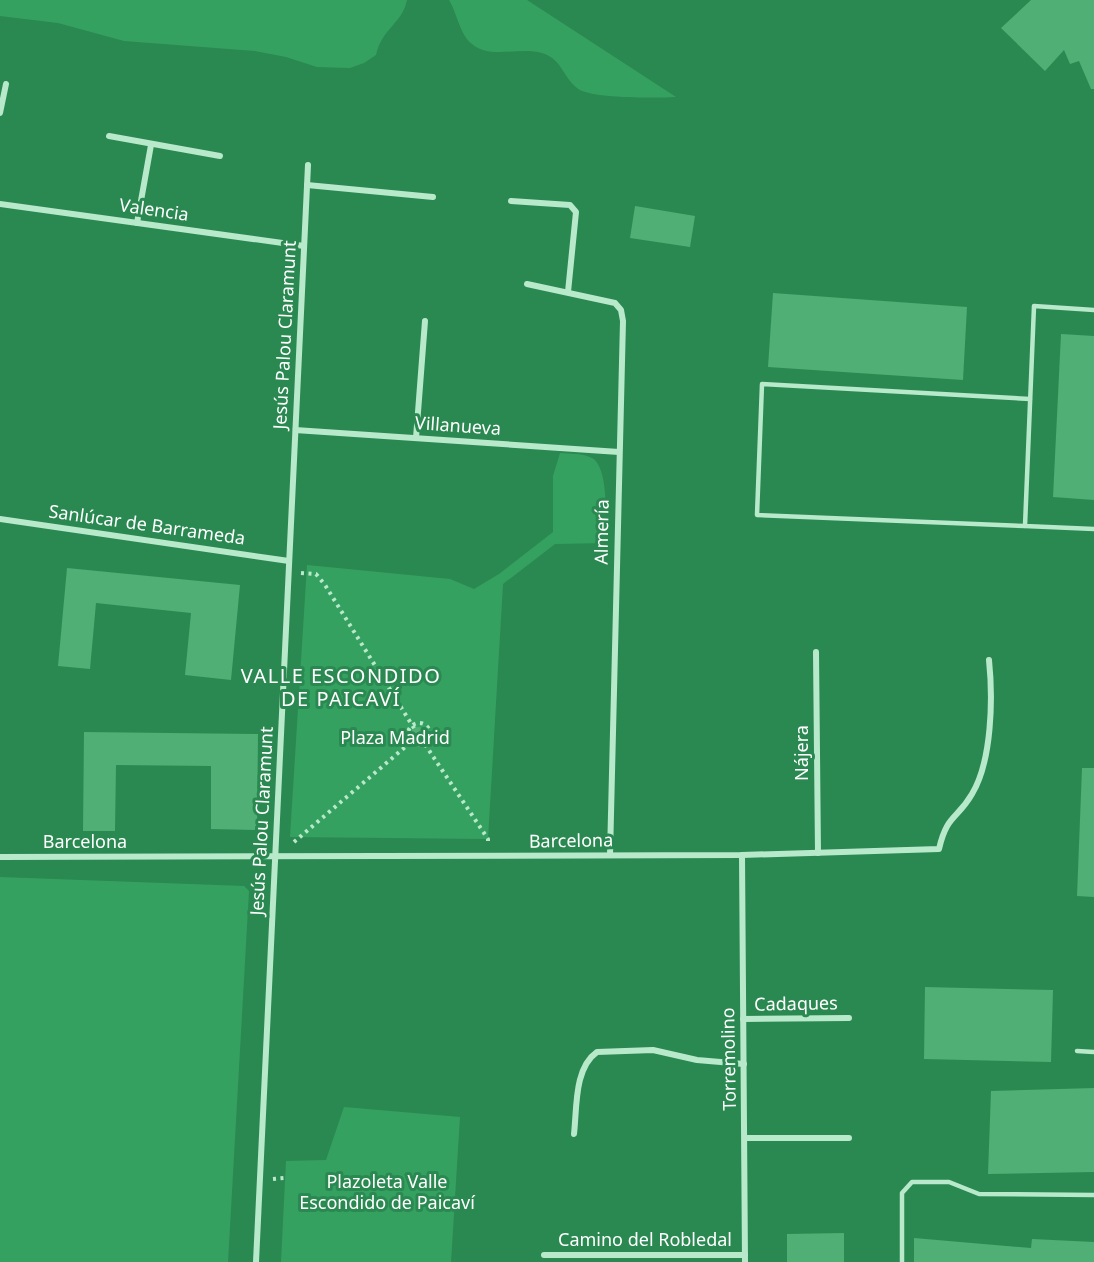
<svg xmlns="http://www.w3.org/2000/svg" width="1094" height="1262" viewBox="0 0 1094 1262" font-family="'Noto Sans',sans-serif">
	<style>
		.green { fill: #35a160 }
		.building { fill: #4faf75 }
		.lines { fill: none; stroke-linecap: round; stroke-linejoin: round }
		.path { stroke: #b8e9cb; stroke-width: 4; stroke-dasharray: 3 4.5; stroke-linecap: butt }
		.lane { stroke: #b8e9cb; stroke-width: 4.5 }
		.street { stroke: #b8e9cb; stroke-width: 6 }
		.labels { text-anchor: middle; stroke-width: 6; stroke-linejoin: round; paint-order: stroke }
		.street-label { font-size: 18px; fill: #fff; stroke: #2a8951 }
		.park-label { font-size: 18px; fill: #fff; stroke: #2a8951 }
		.neighbourhood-label { font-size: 20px; letter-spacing: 1.5px; fill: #fff; stroke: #2a8951 }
	</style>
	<rect width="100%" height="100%" fill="#2a8951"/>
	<!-- green -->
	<g class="green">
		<path d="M0,0h407c-5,24 -25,28 -31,55l-12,8 -14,5 -33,-1 -31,-10 -31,-6 -131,-10 -66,-18 -58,-7z"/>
		<path d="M449,0h78l149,97c-18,1 -87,2 -99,-9 -14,-11 -15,-29 -35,-35 -23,-7 -51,7 -70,-9 -12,-9 -15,-31 -23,-44z"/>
		<path d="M560,453c10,1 23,0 32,5 18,10 13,66 14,85l-51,1 -52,40 -15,255 -198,-2 17,-272 143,14 24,10 25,-15 54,-42v-56z"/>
		<path d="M0,877l244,9 5,5 -21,371h-228z"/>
		<path d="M344,1107l116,10 -9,145h-170l5,-101 40,-1z"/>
	</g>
	<!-- building -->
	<g class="building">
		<path d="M1031,0h63v89h-3l-12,-28 -9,3 -6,-14 -19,21 -44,-43z"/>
		<path d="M635,206l60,10 -5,31 -60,-9z"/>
		<path d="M773,293l194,14 -4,73 -195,-13z"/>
		<path d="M1061,334l33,2v164l-41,-3z"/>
		<path d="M67,568l173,17 -9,95 -46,-5 6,-62 -95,-10 -6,66 -32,-3z"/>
		<circle cx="418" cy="734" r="7"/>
		<path d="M84,732l174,2 -1,96 -46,-1v-63l-95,-1 -1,66h-32z"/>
		<path d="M1082,768h12v129l-17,-1z"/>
		<path d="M925,987l128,3 -2,72 -127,-3z"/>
		<path d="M1094,1088v84l-106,2 3,-83z"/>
		<path d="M844,1233v29h-57v-28z"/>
		<path d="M914,1238l117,10 1,-9 62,3v20h-180z"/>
	</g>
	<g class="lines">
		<!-- path -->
		<g class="path">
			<path d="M301,573l15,1 9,11 87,140 76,114v4"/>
			<circle cx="419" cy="734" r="11"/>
			<path d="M294,842l117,-100"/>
			<path d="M273,1179l11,-1"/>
		</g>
		<!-- lane -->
		<g class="lane">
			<path d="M1094,310l-60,-4 -9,220 69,3"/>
			<path d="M1025,526l-268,-11 5,-131 268,15"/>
			<path d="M1077,1051l17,1"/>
			<path d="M902,1262v-69l10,-11h37l30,12 115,1"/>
		</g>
		<!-- street -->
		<g class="street">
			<path d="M0,113l6,-29"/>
			<path d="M109,136l111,20"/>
			<path d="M307,185l126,12"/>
			<path d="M511,201l59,4 6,7 -8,80"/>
			<path d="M0,204l304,42"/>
			<path d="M137,223l14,-78"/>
			<path d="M527,284l88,19 6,7 2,11 -13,534"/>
			<path d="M295,430l324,22"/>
			<path d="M416,438l9,-117"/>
			<path d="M0,519l289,42"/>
			<path d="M816,652l2,201"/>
			<path d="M742,855l3,407"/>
			<path d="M0,857l742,-2 197,-6c8,-35 18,-29 33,-55 20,-33 21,-96 17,-134"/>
			<path d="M743,1019l106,-1"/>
			<path d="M574,1134c3,-26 0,-66 23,-82l56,-2 44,10 47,4"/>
			<path d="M745,1138h104"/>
			<path d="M544,1255h201"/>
			<path d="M256,1262l52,-1097"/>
		</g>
	</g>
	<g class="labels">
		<!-- street labels -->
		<g class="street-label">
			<text transform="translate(154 210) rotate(8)" y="6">Valencia</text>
			<text transform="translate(285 335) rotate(-87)" y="6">Jesús Palou Claramunt</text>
			<text transform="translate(458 426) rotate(4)" y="6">Villanueva</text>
			<text transform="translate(147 525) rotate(8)" y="6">Sanlúcar de Barrameda</text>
			<text transform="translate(602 532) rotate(-89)" y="6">Almería</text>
			<text transform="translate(802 753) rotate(-90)" y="6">Nájera</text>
			<text transform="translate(262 821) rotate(-87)" y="6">Jesús Palou Claramunt</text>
			<text transform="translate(571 841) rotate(-1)" y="6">Barcelona</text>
			<text x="85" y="848">Barcelona</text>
			<text transform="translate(796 1004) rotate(-1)" y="6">Cadaques</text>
			<text transform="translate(729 1059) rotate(-91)" y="6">Torremolino</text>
			<text x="645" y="1246">Camino del Robledal</text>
		</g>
		<!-- park labels -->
		<g class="park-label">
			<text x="395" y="744">Plaza Madrid</text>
			<text x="387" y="1188">Plazoleta Valle<tspan x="387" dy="21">Escondido de Paicaví</tspan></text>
		</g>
		<!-- neighbourhood labels -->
		<g class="neighbourhood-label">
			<text x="341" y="683">VALLE ESCONDIDO<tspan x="341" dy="23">DE PAICAVÍ</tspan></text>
		</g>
	</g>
</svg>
